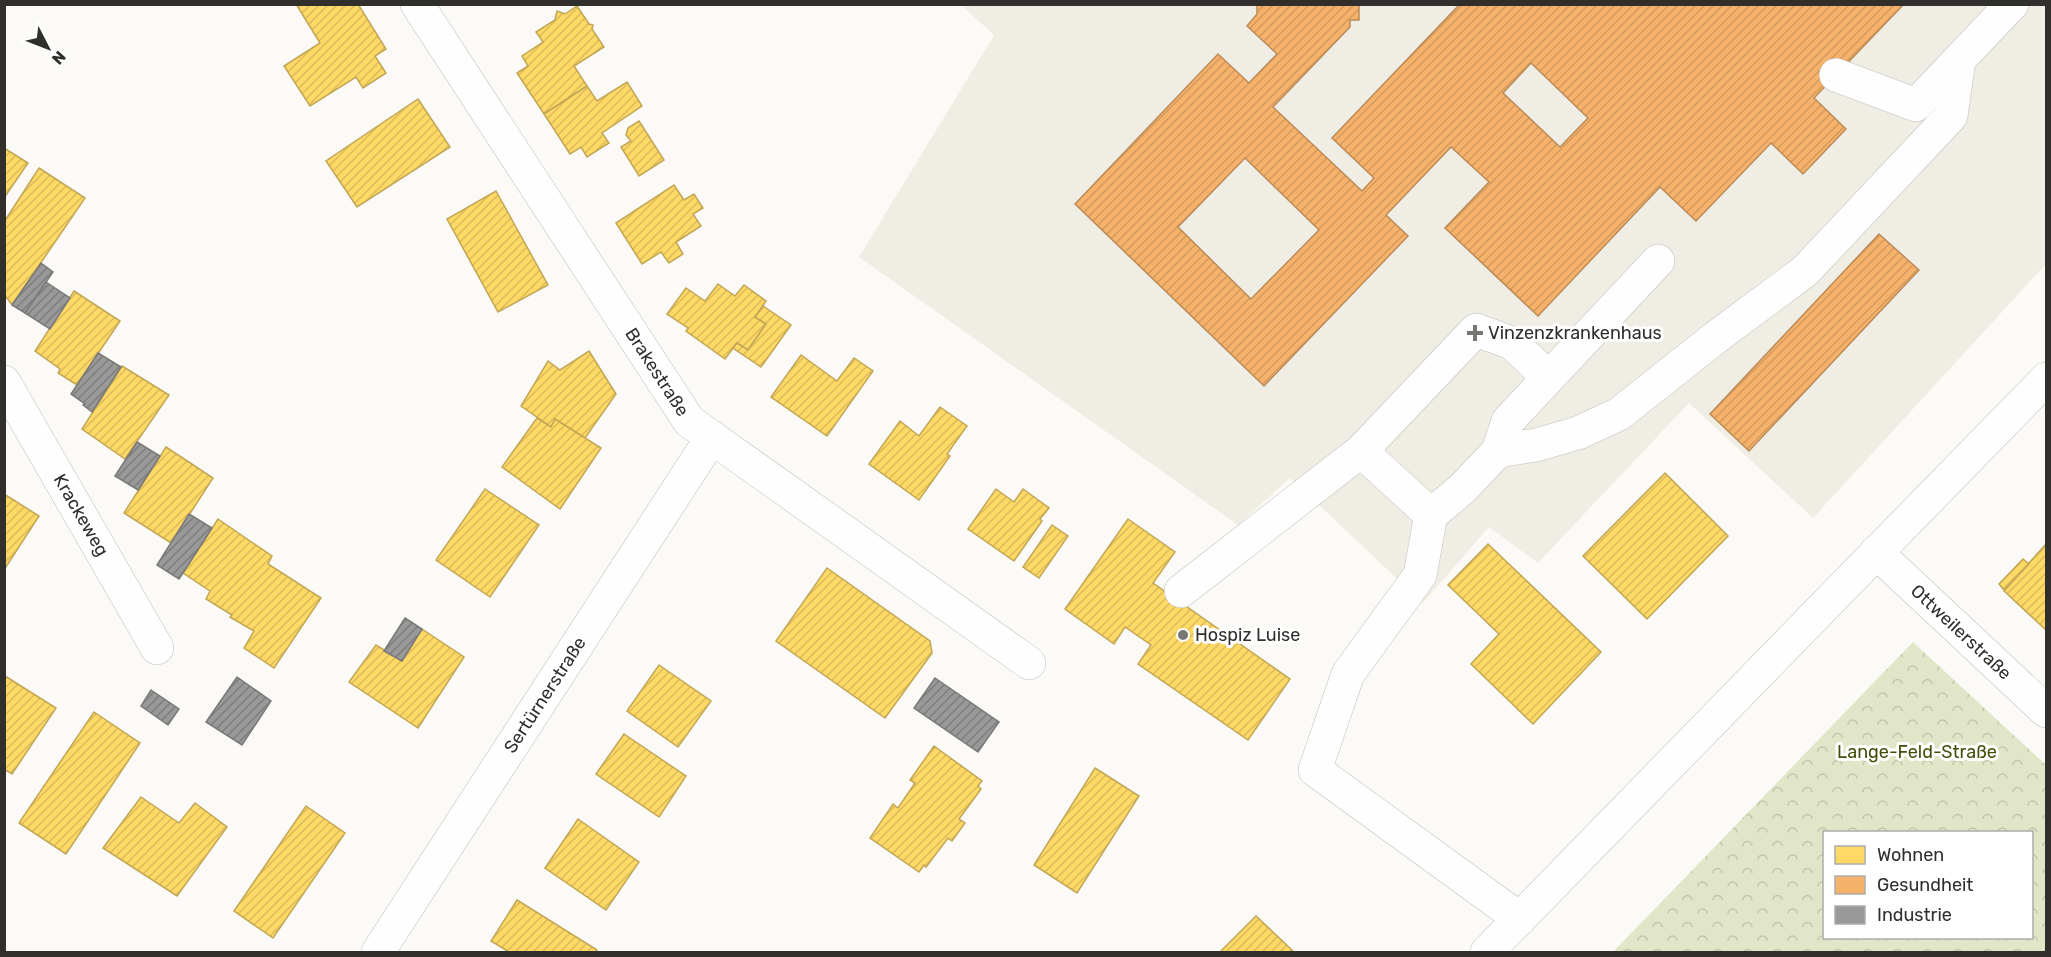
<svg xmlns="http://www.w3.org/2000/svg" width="2051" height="957" viewBox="0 0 2051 957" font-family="Rubik,sans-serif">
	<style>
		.built { fill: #f0eee4 }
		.park { fill: url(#park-crowns); fill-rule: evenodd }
		.homes { fill: url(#homes-hatch); stroke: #c1a655; stroke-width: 1.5 }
		.health { fill: url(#health-hatch); stroke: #bb8b58; stroke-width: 1.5; fill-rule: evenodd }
		.industry { fill: url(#industry-hatch); stroke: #7a7978; stroke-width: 1.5 }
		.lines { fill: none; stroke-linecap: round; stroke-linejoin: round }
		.minor-casing { stroke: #bebebb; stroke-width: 34 }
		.minor { stroke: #fefefe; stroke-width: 33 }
		.poi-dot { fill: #777673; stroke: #fff; stroke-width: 2 }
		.labels { text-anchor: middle; stroke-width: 6; stroke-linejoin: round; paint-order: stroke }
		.poi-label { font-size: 18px; fill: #302f2c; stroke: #fff; text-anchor: start }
		.street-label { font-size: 18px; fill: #302f2c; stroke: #fff }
		.park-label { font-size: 18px; fill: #444e08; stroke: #fff }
	</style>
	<defs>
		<pattern id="park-crowns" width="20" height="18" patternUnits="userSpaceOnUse" patternTransform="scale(1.5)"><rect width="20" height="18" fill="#e0e6c7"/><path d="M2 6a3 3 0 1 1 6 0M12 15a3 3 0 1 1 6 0" fill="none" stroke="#c0c6ab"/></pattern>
		<pattern id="homes-hatch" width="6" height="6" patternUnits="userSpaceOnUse" patternTransform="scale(1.5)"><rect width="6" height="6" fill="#ffd966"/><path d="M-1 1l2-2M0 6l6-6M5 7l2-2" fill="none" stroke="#dbbb59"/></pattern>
		<pattern id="health-hatch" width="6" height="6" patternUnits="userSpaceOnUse" patternTransform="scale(1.5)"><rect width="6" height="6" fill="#f6b26b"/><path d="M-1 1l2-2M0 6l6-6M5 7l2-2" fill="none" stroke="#d3995d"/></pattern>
		<pattern id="industry-hatch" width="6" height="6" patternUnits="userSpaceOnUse" patternTransform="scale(1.5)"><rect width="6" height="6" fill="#999"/><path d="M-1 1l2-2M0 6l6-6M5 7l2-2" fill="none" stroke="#7d7d7d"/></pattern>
	</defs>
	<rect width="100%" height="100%" fill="#fbfaf6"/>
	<!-- built -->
	<path class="built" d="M961,5h1085v259l-233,254 -124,-115 -151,160 -49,-36 -66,76 -133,-125 -52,47 -379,-268 135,-222z"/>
	<!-- park -->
	<path class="park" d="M1913,642l133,123v187h-433zM1824,832h208v106h-208z"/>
	<!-- homes -->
	<g class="homes">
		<path d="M296,4h62l28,45 -11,7 11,17 -23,15 -7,-11 -46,29 -26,-40 36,-23z"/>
		<path d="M577,6l12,18 4,1 -1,4 12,18 -30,19 13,20 -43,28 -27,-41 11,-7 -6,-10 21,-14 -7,-10 19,-12 2,-9 8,3z"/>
		<path d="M627,82l15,24 -40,27 7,10 -22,14 -6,-10 -11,7 -26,-40 43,-28 10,15z"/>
		<path d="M418,99l32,48 -93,60 -31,-46z"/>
		<path d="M639,121l25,39 -25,16 -18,-29 10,-6 -5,-6 2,-7z"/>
		<path d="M4,148l24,15 -24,35z"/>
		<path d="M39,168l46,30 -73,107 -8,-11v-72z"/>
		<path d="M674,185l10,15 10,-6 9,14 -10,6 8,12 -25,16 7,12 -14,9 -8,-11 -19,12 -26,-41z"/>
		<path d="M496,191l52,94 -50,27 -51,-93z"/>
		<path d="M718,284l17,12 9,-11 22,16 -11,16 11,7 -18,26 -11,-7 -12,16 -39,-28 2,-3 -21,-14 19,-26 19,13z"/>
		<path d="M74,291l46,30 -43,64 -19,-12 2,-4 -25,-18z"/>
		<path d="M763,306l28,19 -30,42 -28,-19 4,-5 11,7 18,-26 -11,-7z"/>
		<path d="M589,351l27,43 -31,44 -30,-19 -4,8 -30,-21 27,-45 12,9z"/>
		<path d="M801,355l36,26 17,-23 19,13 -46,65 -56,-39z"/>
		<path d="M122,366l47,29 -44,64 -43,-30z"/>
		<path d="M940,407l27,19 -20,28 3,2 -31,44 -50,-36 31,-43 19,15z"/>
		<path d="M537,418l14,9 4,-8 46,29 -41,61 -58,-42z"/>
		<path d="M166,447l47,31 -42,65 -47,-30z"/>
		<path d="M1665,473l63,63 -81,83 -64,-63z"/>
		<path d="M485,489l54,36 -49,72 -54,-37z"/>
		<path d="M996,489l18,13 9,-13 26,19 -9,11 2,2 -28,40 -46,-32z"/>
		<path d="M4,494l35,22 -35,54z"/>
		<path d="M218,519l54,37 -4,8 53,34 -47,70 -30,-20 10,-17 -24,-14 2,-2 -26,-16 4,-8 -27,-18z"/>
		<path d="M1128,519l47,33 -22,31 137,96 -42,61 -110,-76 13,-19 -26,-18 -11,17 -49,-35z"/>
		<path d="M1052,525l16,11 -29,42 -16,-11z"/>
		<path d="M1488,544l113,108 -68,72 -62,-60 28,-30 -51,-49z"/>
		<path d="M2046,544v86l-42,-39z"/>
		<path d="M2023,559l6,5 -25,26 -5,-6z"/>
		<path d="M827,568l103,73 2,12 -47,65 -109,-77z"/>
		<path d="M422,629l42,28 -46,71 -69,-46 27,-37 26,16z"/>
		<path d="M659,665l52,36 -33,46 -51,-36z"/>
		<path d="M5,676l51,32 -44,66 -8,-5z"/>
		<path d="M94,712l46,31 -74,111 -47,-31z"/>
		<path d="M624,734l62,42 -27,41 -63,-43z"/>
		<path d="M934,746l48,35 -4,5 3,3 -22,30 6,4 -13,18 -4,-3 -22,29 -2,-2 -5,7 -49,-34 23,-34 5,4 17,-25 -5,-3z"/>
		<path d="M1095,768l44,28 -62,97 -43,-28z"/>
		<path d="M141,797l38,26 16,-20 32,24 -50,69 -74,-48z"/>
		<path d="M306,806l39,27 -72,105 -39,-27z"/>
		<path d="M578,819l61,43 -33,48 -61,-42z"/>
		<path d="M517,900l80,50 -2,2h-86l-18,-11z"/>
		<path d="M1256,916l38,36h-74z"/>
	</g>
	<!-- health -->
	<g class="health">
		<path d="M1257,4h102v16h-9v7l-77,80 89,84 12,-13 -42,-40 128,-134h444l-90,94 32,31 -43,45 -32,-31 -75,78 -36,-34 -122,129 -93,-88 44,-46 -38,-35 -65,68 22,21 -144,150 -189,-182 143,-150 31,29 28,-29 -30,-28 10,-12zM1531,63l57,55 -28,29 -57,-54zM1245,158l74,72 -68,69 -73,-72z"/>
		<path d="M1879,234l40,36 -170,181 -39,-37z"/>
	</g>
	<!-- industry -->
	<g class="industry">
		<path d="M41,263l12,9 -28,41 -13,-8z"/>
		<path d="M46,282l24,16 -20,31 -25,-16z"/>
		<path d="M98,353l23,14 -29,45 -9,-7 2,-1 -14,-10z"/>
		<path d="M137,442l23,14 -22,34 -23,-14z"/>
		<path d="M189,514l23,14 -33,51 -22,-14z"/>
		<path d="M405,618l17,11 -20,32 -18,-10z"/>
		<path d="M237,677l34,24 -29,44 -36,-23z"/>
		<path d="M935,678l64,44 -21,30 -64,-44z"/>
		<path d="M151,690l28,19 -11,16 -27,-19z"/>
	</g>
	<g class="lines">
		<defs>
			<g id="minor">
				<path d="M417,4l272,417 340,242"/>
				<path d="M1836,75l80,30 96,-101"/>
				<path d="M1658,261l-150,160 -10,30 38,-6 42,-12 41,-19 96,-76 90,-67 146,-155 8,-56"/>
				<path d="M4,382l153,266"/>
				<path d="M1498,451l-35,37 -32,27 -70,-64 115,-121 36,13 36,34"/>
				<path d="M1431,515l-11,60 -72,99 -33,96 205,149"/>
				<path d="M1876,552l170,159"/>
				<path d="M1181,591l180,-140"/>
				<path d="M378,952l334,-515"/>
				<path d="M1487,952l559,-573"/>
			</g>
		</defs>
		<!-- minor casing -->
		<use href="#minor" class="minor-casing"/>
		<!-- minor -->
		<use href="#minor" class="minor"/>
	</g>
	<!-- markers -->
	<g class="poi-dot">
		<path d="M1472 324h6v6h6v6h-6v6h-6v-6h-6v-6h6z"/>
		<circle cx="1183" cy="635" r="6"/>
	</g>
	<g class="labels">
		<!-- poi labels -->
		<g class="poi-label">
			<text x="1488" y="339">Vinzenzkrankenhaus</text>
			<text x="1195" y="641">Hospiz Luise</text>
		</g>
		<!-- street labels -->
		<g class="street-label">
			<text transform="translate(657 372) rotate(57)" y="6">Brakestraße</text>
			<text transform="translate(81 515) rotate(60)" y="6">Krackeweg</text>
			<text transform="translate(1961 632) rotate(43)" y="6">Ottweilerstraße</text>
			<text transform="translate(545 695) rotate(-57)" y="6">Sertürnerstraße</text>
		</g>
		<!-- park labels -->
		<g class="park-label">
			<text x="1917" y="758">Lange-Feld-Straße</text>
		</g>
	</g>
	<!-- border -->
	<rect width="2051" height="957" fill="none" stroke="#302f2c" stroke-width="12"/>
	<!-- legend -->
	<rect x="1823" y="831" width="210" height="108" fill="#ffffff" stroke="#acacab" stroke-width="1.5"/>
	<rect x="1835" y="846" width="30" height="18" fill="#ffd966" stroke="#acacab" stroke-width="1.5"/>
	<text x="1877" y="861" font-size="18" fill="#302f2c">Wohnen</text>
	<rect x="1835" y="876" width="30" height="18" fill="#f6b26b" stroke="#acacab" stroke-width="1.5"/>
	<text x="1877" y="891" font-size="18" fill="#302f2c">Gesundheit</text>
	<rect x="1835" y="906" width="30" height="18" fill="#999999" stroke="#acacab" stroke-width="1.5"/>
	<text x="1877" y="921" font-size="18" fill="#302f2c">Industrie</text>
	<!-- north arrow -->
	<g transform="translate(48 48) rotate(132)" stroke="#ffffff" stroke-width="4.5" paint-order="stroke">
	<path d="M0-4.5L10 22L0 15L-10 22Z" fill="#302f2c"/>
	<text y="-9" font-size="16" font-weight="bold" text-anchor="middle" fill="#302f2c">N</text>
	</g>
</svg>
